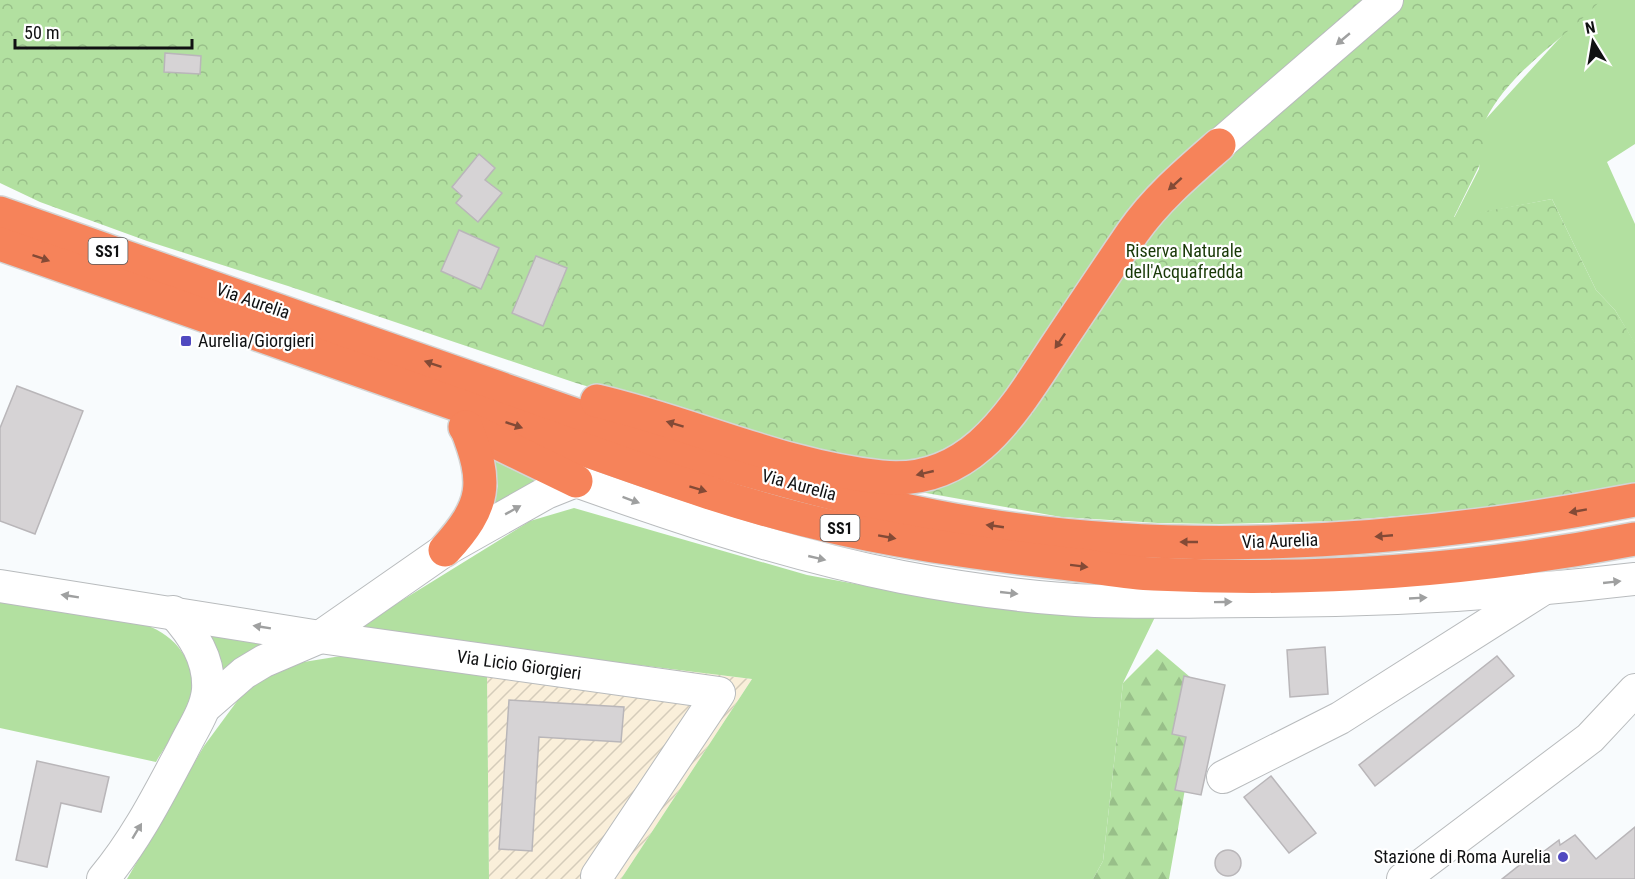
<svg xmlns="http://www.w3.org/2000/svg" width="1635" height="879" viewBox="0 0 1635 879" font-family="'Roboto Condensed',sans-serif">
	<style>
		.industrial { fill: url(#industrial-furrows) }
		.green { fill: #b2e0a0 }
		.forest { fill: url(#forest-firs) }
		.park { fill: url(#park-crowns) }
		.building { fill: #d6d3d5; stroke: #b9b6b9; stroke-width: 1.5 }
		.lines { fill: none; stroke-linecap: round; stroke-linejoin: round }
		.minor-casing { stroke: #b8bbbd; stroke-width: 34 }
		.highway-casing { stroke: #d4d4d4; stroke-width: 36 }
		.minor { stroke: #fff; stroke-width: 32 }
		.highway { stroke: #f6835a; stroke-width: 33 }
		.oneway { fill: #9fa0a0 }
		.oneway2 { fill: #834a36 }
		.poi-dot { fill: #5049c0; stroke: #fff; stroke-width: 2 }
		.labels { text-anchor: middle; stroke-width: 4.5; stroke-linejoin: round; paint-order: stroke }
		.shield { fill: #fff; stroke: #585859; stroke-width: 1.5 }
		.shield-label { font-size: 16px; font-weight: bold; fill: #101112 }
		.park-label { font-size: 18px; fill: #193907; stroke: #fff }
		.street-label { font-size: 18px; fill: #101112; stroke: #fff }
		.poi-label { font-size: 18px; fill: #101112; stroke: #fff; text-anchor: start }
	</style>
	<defs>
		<pattern id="industrial-furrows" width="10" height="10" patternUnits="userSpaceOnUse" patternTransform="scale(1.5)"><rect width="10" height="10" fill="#faefda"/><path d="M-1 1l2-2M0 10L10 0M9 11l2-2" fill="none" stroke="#d5ccba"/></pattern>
		<pattern id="forest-firs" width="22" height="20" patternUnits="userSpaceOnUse" patternTransform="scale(1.5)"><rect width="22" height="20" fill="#b2e0a0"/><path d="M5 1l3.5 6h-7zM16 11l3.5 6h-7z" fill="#98bf89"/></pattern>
		<pattern id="park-crowns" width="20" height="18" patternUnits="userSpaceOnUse" patternTransform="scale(1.5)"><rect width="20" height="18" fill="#b2e0a0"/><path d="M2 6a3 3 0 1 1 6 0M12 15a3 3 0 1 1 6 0" fill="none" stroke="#98bf89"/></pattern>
	</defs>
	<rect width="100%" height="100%" fill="#f8fbfd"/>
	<!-- industrial -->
	<path class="industrial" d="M662,668l90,11 -131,200h-132l-2,-205 171,16z"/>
	<!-- green -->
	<g class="green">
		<path d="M1599,0h36v144l-28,18 28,62v120l-20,-34 -19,-20 -44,-91 -98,19 25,-49 5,-48 83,-91z"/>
		<path d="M493,455l60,24 -63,32 8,-25z"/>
		<path d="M574,508l233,67 125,23 224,17 -33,68 -20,178 -10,18h-472l131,-200 -398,-49 176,-109z"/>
		<path d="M0,600l146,25c30,11 51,37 45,71 -4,21 -24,47 -35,66l-156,-34z"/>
		<path d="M201,629l76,15 -56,39z"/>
		<path d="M341,656l146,18 2,205h-362l77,-133 42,-57 39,-24z"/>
	</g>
	<!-- forest -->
	<path class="forest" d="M1157,649l46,39 -34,191h-76l10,-18 20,-178z"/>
	<!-- park -->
	<path class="park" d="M0,0h1601c-38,41 -90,69 -116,121l3,15 -6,24 -28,57 98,-18 44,91 19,20 20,33v140l-132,22 -79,9 -87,7 -117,3 -62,-1 -97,-6 -135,-24 -72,-28 -278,-82 -288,-97 -141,-45 -107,-39 -40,-19z"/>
	<!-- building -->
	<g class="building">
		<path d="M165,53l36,3 -1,18 -36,-2z"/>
		<path d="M479,154l16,14 -10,12 17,13 -24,29 -22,-19 6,-7 -10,-9z"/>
		<path d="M459,230l40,18 -18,41 -40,-18z"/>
		<path d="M536,256l31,12 -24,58 -31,-13z"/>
		<path d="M17,386l66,25 -48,123 -35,-13v-93z"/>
		<path d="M1325,647l3,47 -38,3 -3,-47z"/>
		<path d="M1497,656l17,20 -139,110 -16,-21z"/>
		<path d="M1184,676l41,9 -24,110 -26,-5 11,-53 -14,-3z"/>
		<path d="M509,700l115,7 -3,35 -82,-5 -7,114 -33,-2z"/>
		<path d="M37,761l72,16 -8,35 -40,-9 -14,64 -31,-7z"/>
		<path d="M1271,776l45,57 -27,20 -45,-56z"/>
		<path d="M1635,827v52h-133l34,-27 3,3 20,-15 1,5 15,-10 21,24z"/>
		<circle cx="1228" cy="863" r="13"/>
	</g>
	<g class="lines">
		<defs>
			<g id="minor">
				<path d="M1219,145l168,-145"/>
				<path d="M0,586l320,51 399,56 -122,183"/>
				<path d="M205,707l39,-34 20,-12 56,-24 125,-87 101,-57 30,-12c107,38 214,74 326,96 63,12 129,21 193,24 54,2 108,0 162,0 127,0 252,-7 378,-22"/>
				<path d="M1223,777l117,-59 200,-127"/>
				<path d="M103,879c33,-39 56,-85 80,-130 9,-19 23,-38 25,-59 2,-31 -15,-56 -35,-78"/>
				<path d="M1403,879l187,-141 45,-48"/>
			</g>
			<g id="highway">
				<path d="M0,213l653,229c99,31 198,59 301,78 225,40 457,23 681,-20"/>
				<path d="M0,244c171,59 341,120 512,180 109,38 218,81 331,105 78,17 156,27 235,36 25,3 50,8 76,9 160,8 323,-4 481,-35"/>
				<path d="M597,401c95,22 186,66 284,76 89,10 132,-65 174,-129 26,-39 52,-78 78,-116 24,-34 55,-60 86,-87"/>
				<path d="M465,427l111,54"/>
				<path d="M445,550c41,-45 43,-67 21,-123"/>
			</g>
		</defs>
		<!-- minor casing -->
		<use href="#minor" class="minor-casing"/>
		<!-- highway casing -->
		<use href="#highway" class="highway-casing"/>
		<!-- minor -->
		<use href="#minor" class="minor"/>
		<!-- highway -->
		<use href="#highway" class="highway"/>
	</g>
	<!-- one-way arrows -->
	<defs><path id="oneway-solid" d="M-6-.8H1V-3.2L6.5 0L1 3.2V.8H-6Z" transform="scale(1.5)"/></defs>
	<g class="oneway">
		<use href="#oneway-solid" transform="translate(1343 39) rotate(140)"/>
		<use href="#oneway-solid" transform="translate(631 500) rotate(20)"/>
		<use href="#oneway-solid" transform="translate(513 510) rotate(-29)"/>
		<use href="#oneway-solid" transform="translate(817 558) rotate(13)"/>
		<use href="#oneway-solid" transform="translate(1612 582) rotate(-6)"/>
		<use href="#oneway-solid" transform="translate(1009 593) rotate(6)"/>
		<use href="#oneway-solid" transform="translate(70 596) rotate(-171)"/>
		<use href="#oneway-solid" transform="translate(1418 598) rotate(-3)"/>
		<use href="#oneway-solid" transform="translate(1223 602) rotate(-1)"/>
		<use href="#oneway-solid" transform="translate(262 627) rotate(-171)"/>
		<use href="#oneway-solid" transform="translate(137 831) rotate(-59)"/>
	</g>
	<g class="oneway2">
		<use href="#oneway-solid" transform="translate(1175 184) rotate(138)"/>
		<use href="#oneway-solid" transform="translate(41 258) rotate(19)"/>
		<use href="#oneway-solid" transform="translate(1060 341) rotate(124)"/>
		<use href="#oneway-solid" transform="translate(433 364) rotate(-161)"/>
		<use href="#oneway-solid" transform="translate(675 424) rotate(-163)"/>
		<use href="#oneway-solid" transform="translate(514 425) rotate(19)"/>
		<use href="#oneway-solid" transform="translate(925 473) rotate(167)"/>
		<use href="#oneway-solid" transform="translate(698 489) rotate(17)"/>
		<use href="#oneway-solid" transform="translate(1578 511) rotate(170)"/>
		<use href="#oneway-solid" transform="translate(995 526) rotate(-172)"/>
		<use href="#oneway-solid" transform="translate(1384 536) rotate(175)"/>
		<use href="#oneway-solid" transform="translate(887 537) rotate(10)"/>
		<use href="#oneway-solid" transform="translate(1189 542) rotate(-180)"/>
		<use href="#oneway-solid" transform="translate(1079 566) rotate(7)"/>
	</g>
	<!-- markers -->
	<g class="poi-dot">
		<rect x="180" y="335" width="12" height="12" rx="3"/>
		<circle cx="1563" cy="857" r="6"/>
	</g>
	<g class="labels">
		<!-- shield labels -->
		<g class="shield">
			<rect x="88.5" y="238" width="39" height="26" rx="4.5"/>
			<rect x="820.5" y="515" width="39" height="26" rx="4.5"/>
		</g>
		<g class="shield-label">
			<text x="108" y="257">SS1</text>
			<text x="840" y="534">SS1</text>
		</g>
		<!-- park labels -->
		<g class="park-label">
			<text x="1184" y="257">Riserva Naturale<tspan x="1184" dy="21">dell'Acquafredda</tspan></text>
		</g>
		<!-- street labels -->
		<g class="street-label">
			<text transform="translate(253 301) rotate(19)" y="6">Via Aurelia</text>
			<text transform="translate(799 485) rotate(15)" y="6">Via Aurelia</text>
			<text transform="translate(1280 541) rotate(-2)" y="6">Via Aurelia</text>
			<text transform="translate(519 665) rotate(8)" y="6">Via Licio Giorgieri</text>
		</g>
		<!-- poi labels -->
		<g class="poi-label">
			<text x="198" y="347">Aurelia/Giorgieri</text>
			<text x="1551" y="863" text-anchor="end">Stazione di Roma Aurelia</text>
		</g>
	</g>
	<!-- north arrow -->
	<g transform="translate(1593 42) rotate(349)" stroke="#ffffff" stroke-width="4.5" paint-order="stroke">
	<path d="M0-4.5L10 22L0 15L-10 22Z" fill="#101112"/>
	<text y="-9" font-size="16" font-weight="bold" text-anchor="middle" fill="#101112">N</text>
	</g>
	<!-- scale -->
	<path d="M15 39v9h177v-9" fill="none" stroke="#101112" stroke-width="3"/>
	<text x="24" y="39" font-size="18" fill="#101112" stroke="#ffffff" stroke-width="4.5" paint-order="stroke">50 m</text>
</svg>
